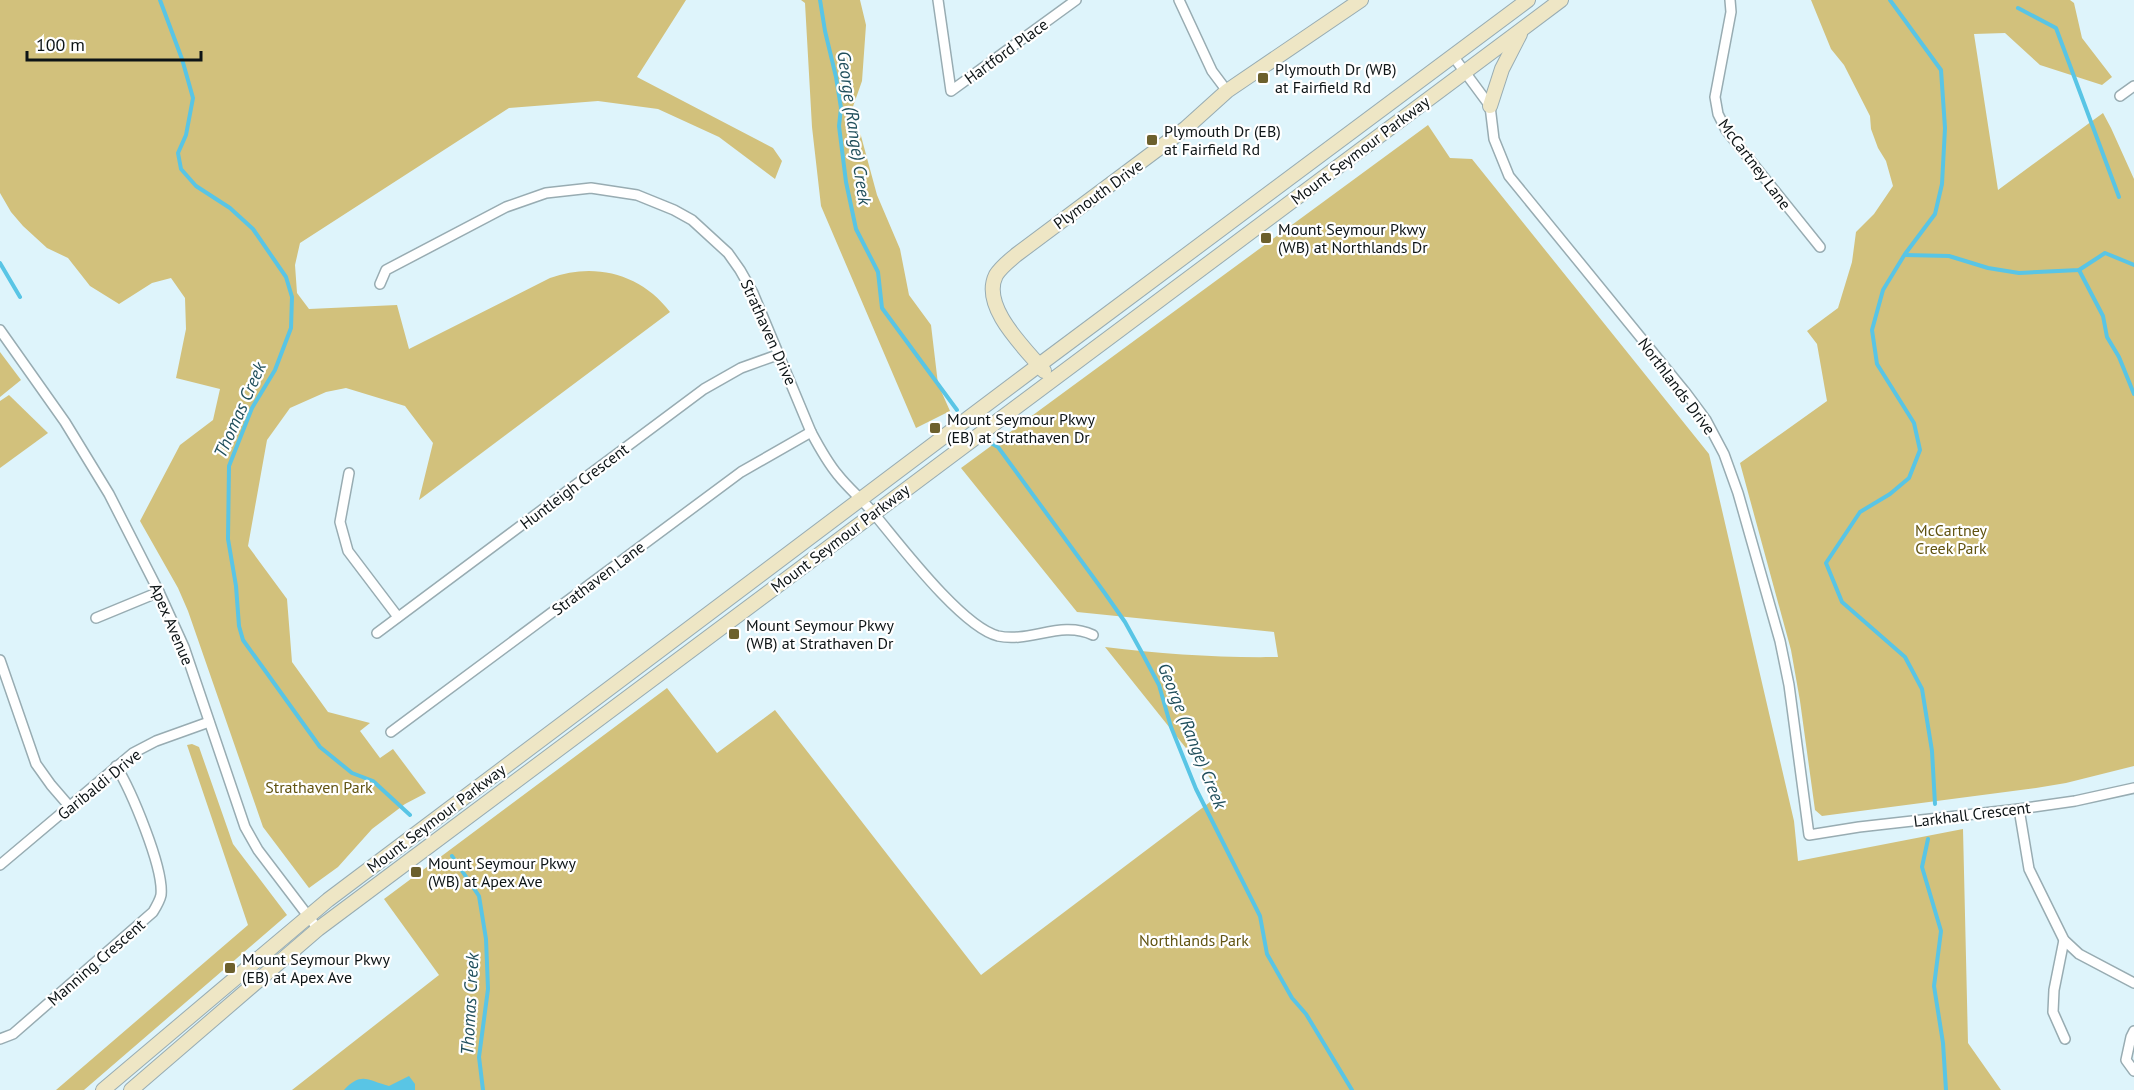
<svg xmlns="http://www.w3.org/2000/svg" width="2134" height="1090" viewBox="0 0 2134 1090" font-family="'PT Sans',sans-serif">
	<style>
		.green { fill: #d2c17c }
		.water { fill: #59c5e5 }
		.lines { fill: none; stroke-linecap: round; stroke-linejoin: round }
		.stream { stroke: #59c5e5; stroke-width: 4 }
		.street-casing { stroke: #98acb2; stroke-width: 12 }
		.secondary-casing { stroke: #98acb2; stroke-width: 16 }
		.street { stroke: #fff; stroke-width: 9 }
		.secondary { stroke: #eee6c5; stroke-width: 14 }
		.poi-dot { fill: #6c602d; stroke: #fff; stroke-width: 2 }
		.labels { text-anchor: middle; stroke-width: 4.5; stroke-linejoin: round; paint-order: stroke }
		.street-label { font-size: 16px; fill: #0d1416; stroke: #fff }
		.poi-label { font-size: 16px; fill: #0d1416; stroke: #fff; text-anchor: start }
		.park-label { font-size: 16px; fill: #615311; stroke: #fff }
		.water-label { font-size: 18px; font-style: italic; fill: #204f5c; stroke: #fff }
	</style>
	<rect width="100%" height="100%" fill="#def4fb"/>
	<!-- green -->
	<g class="green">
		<path d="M0,0h686l-49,77 136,71 9,13 -7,18 -56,-42 -61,-28 -60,-8 -89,7 -209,135 -5,22 2,28 12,16 88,-4 12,44 141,-71c45,-16 91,-4 120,34l-251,188 14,-57 -28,-37 -59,-18 -20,4 -36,16 -23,32 -19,106 39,53 5,63 36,50 42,11 -10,8 20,27 13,-9 33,44 -21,11 -33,25 -34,38 -29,21 -46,-61 -75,-216 -10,-23 -38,-67 40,-76 33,-25 7,-31 -44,-11 10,-49 -1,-31 -14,-20 -19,5 -33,21 -29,-18 -22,-28 -21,-10 -24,-22 -12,-14 -11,-19z"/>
		<path d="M801,0h59l6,25 -4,56 -12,34 11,21 16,59 23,54 9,46 22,30 7,59 12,27 -34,17 -95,-222 -9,-79 -7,-124z"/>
		<path d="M1811,0h259l4,3 8,35 30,39 -10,8 -62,-20 -35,-32 -31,1 24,156 105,-77 8,15 23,51v587l-68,17 -30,5 -214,28 -7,-6 -15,-109 -9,-51 -51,-187 87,-62 -10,-57 -10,-13 31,-23 14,-46 4,-30 18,-18 19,-28 -7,-25 -8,-13 -7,-19 -1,-13 -26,-51 -13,-16z"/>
		<path d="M1428,125l22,33 22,1 237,295 85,367 4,40 165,-32 5,214 33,47h-1709l147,-115 -55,-76 283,-211 50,65 58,-43 206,265 241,-182 -117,-146c57,7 115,11 173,10l-4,-25 -197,-20 -116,-144z"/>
		<path d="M0,352l21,28 -21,17z"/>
		<path d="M9,395l39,38 -48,35v-67z"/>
		<path d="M192,744l7,3 34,97 54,71 -203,175h-28l192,-165 -61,-180z"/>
	</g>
	<!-- water -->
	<path class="water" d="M409,1076l6,8v6h-71c18,-19 24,-9 45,-4z"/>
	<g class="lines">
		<!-- stream -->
		<g class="stream">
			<path d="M160,0l22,59 11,39 -7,37 -8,18 3,16 15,17 34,22 23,21 33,48 6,20 -1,31 -16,42 -23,38 -23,58 -1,73 8,47 3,40 4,14 77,107 32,26 21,8 37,34"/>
			<path d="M820,0l5,31 11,46 5,31 -2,18 7,56 10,47 22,43 4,36 75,102"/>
			<path d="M1890,0l51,70 4,58 -3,56 -7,30 -30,40 -22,36 -11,40 5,34 37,59 6,27 -11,28 -19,16 -30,18 -34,51 16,39 63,55 17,32 10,62 3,53"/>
			<path d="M2018,8l38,20 63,169"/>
			<path d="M1905,255l44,1 39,12 31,5 60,-3 26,-17 29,12"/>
			<path d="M0,263l20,34"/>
			<path d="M2079,270l24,46 4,21 12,20 15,37"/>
			<path d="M991,443l7,4 106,145 21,30 16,29 18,34 12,42 25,62 64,127 7,38 25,44 14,16 46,76"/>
			<path d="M1928,839l-6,28 19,64 -7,55 9,57 3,47"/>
			<path d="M452,856l27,40 7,43 2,50 -9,68 4,33"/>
		</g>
		<defs>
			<g id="street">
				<path d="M938,0l13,91 125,-91"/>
				<path d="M1179,0l33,71 15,20"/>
				<path d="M1730,0l1,12 -16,85 3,17 8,16 94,117"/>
				<path d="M1453,56l37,50 4,33 15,37 177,217 20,27 18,34 14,39 42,148 9,44 20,150 50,-8 160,-18 56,-8 59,-13"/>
				<path d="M2120,96l14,-10"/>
				<path d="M380,284l6,-14 120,-63 40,-14 45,-5 46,7 37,15 18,10 36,33 12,17 13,23 58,139c8,15 16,30 27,43 11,14 26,26 37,40 25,30 87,112 123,121 32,7 63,-16 95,-1"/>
				<path d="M0,330l65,92 44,72 50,98 25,55 61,180 13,23 60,79"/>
				<path d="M349,473l-9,49 8,29 50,66"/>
				<path d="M96,618l63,-26"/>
				<path d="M377,633l327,-244 37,-21 39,-14"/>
				<path d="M0,660l36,104 15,21 19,22"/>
				<path d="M391,732l350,-260 70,-40"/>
				<path d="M2019,809l10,60 35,71 15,14 55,29"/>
				<path d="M0,865l133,-112 23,-12 53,-19"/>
				<path d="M2064,940l-10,50 -1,22 12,27"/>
				<path d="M2134,1031l-3,6 -5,23 8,11"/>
				<path d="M0,1039l13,-5 140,-122c3,-5 7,-12 8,-17 3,-27 -30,-105 -45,-129"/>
			</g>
			<g id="secondary">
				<path d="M1490,106l12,-37 18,-35"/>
				<path d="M1044,371c-18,-22 -64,-64 -48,-96 5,-8 13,-14 20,-20l170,-127 41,-37 134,-91"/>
				<path d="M103,1090l225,-190 711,-535 489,-365"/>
				<path d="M131,1090l187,-161 1243,-929"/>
			</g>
		</defs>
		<!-- street casing -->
		<use href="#street" class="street-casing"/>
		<!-- secondary casing -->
		<use href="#secondary" class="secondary-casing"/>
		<!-- street -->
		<use href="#street" class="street"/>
		<!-- secondary -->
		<use href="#secondary" class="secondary"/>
	</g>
	<!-- markers -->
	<g class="poi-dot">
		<rect x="1257" y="72" width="12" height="12" rx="3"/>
		<rect x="1146" y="134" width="12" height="12" rx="3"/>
		<rect x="1260" y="232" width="12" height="12" rx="3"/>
		<rect x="929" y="422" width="12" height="12" rx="3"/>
		<rect x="728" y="628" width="12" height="12" rx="3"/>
		<rect x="410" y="866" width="12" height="12" rx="3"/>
		<rect x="224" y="962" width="12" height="12" rx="3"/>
	</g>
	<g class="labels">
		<!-- street labels -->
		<g class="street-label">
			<text transform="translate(1006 51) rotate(-36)" y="6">Hartford Place</text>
			<text transform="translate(1360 150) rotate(-37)" y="6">Mount Seymour Parkway</text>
			<text transform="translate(1755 164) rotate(53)" y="6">McCartney Lane</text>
			<text transform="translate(1098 194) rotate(-36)" y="6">Plymouth Drive</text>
			<text transform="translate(769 332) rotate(66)" y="6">Strathaven Drive</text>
			<text transform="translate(1677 386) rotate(53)" y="6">Northlands Drive</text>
			<text transform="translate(574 486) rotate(-37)" y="6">Huntleigh Crescent</text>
			<text transform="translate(840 538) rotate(-37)" y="6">Mount Seymour Parkway</text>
			<text transform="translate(598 578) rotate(-37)" y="6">Strathaven Lane</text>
			<text transform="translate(172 624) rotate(67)" y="6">Apex Avenue</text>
			<text transform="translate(99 784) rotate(-39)" y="6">Garibaldi Drive</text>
			<text transform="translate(1972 814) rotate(-7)" y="6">Larkhall Crescent</text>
			<text transform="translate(436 818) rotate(-37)" y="6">Mount Seymour Parkway</text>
			<text transform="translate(96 962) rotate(-41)" y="6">Manning Crescent</text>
		</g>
		<!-- poi labels -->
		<g class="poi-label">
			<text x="1275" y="75">Plymouth Dr (WB)<tspan x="1275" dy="18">at Fairfield Rd</tspan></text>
			<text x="1164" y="137">Plymouth Dr (EB)<tspan x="1164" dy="18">at Fairfield Rd</tspan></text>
			<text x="1278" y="235">Mount Seymour Pkwy<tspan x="1278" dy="18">(WB) at Northlands Dr</tspan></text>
			<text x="947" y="425">Mount Seymour Pkwy<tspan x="947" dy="18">(EB) at Strathaven Dr</tspan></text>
			<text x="746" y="631">Mount Seymour Pkwy<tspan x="746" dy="18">(WB) at Strathaven Dr</tspan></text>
			<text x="428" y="869">Mount Seymour Pkwy<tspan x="428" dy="18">(WB) at Apex Ave</tspan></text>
			<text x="242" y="965">Mount Seymour Pkwy<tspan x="242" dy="18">(EB) at Apex Ave</tspan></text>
		</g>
		<!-- park labels -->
		<g class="park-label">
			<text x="1951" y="536">McCartney<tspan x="1951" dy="18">Creek Park</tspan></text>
			<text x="319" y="793">Strathaven Park</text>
			<text x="1194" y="946">Northlands Park</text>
		</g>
		<!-- water labels -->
		<g class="water-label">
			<text transform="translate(854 128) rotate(82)" y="6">George (Range) Creek</text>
			<text transform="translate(240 410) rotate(-66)" y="6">Thomas Creek</text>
			<text transform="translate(1192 736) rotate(68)" y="6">George (Range) Creek</text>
			<text transform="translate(470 1004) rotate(-87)" y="6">Thomas Creek</text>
		</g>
	</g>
	<!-- scale -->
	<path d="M27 51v9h174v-9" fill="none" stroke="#0d1416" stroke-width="3"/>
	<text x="36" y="51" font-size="18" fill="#0d1416" stroke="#ffffff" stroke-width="4.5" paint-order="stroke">100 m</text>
</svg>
